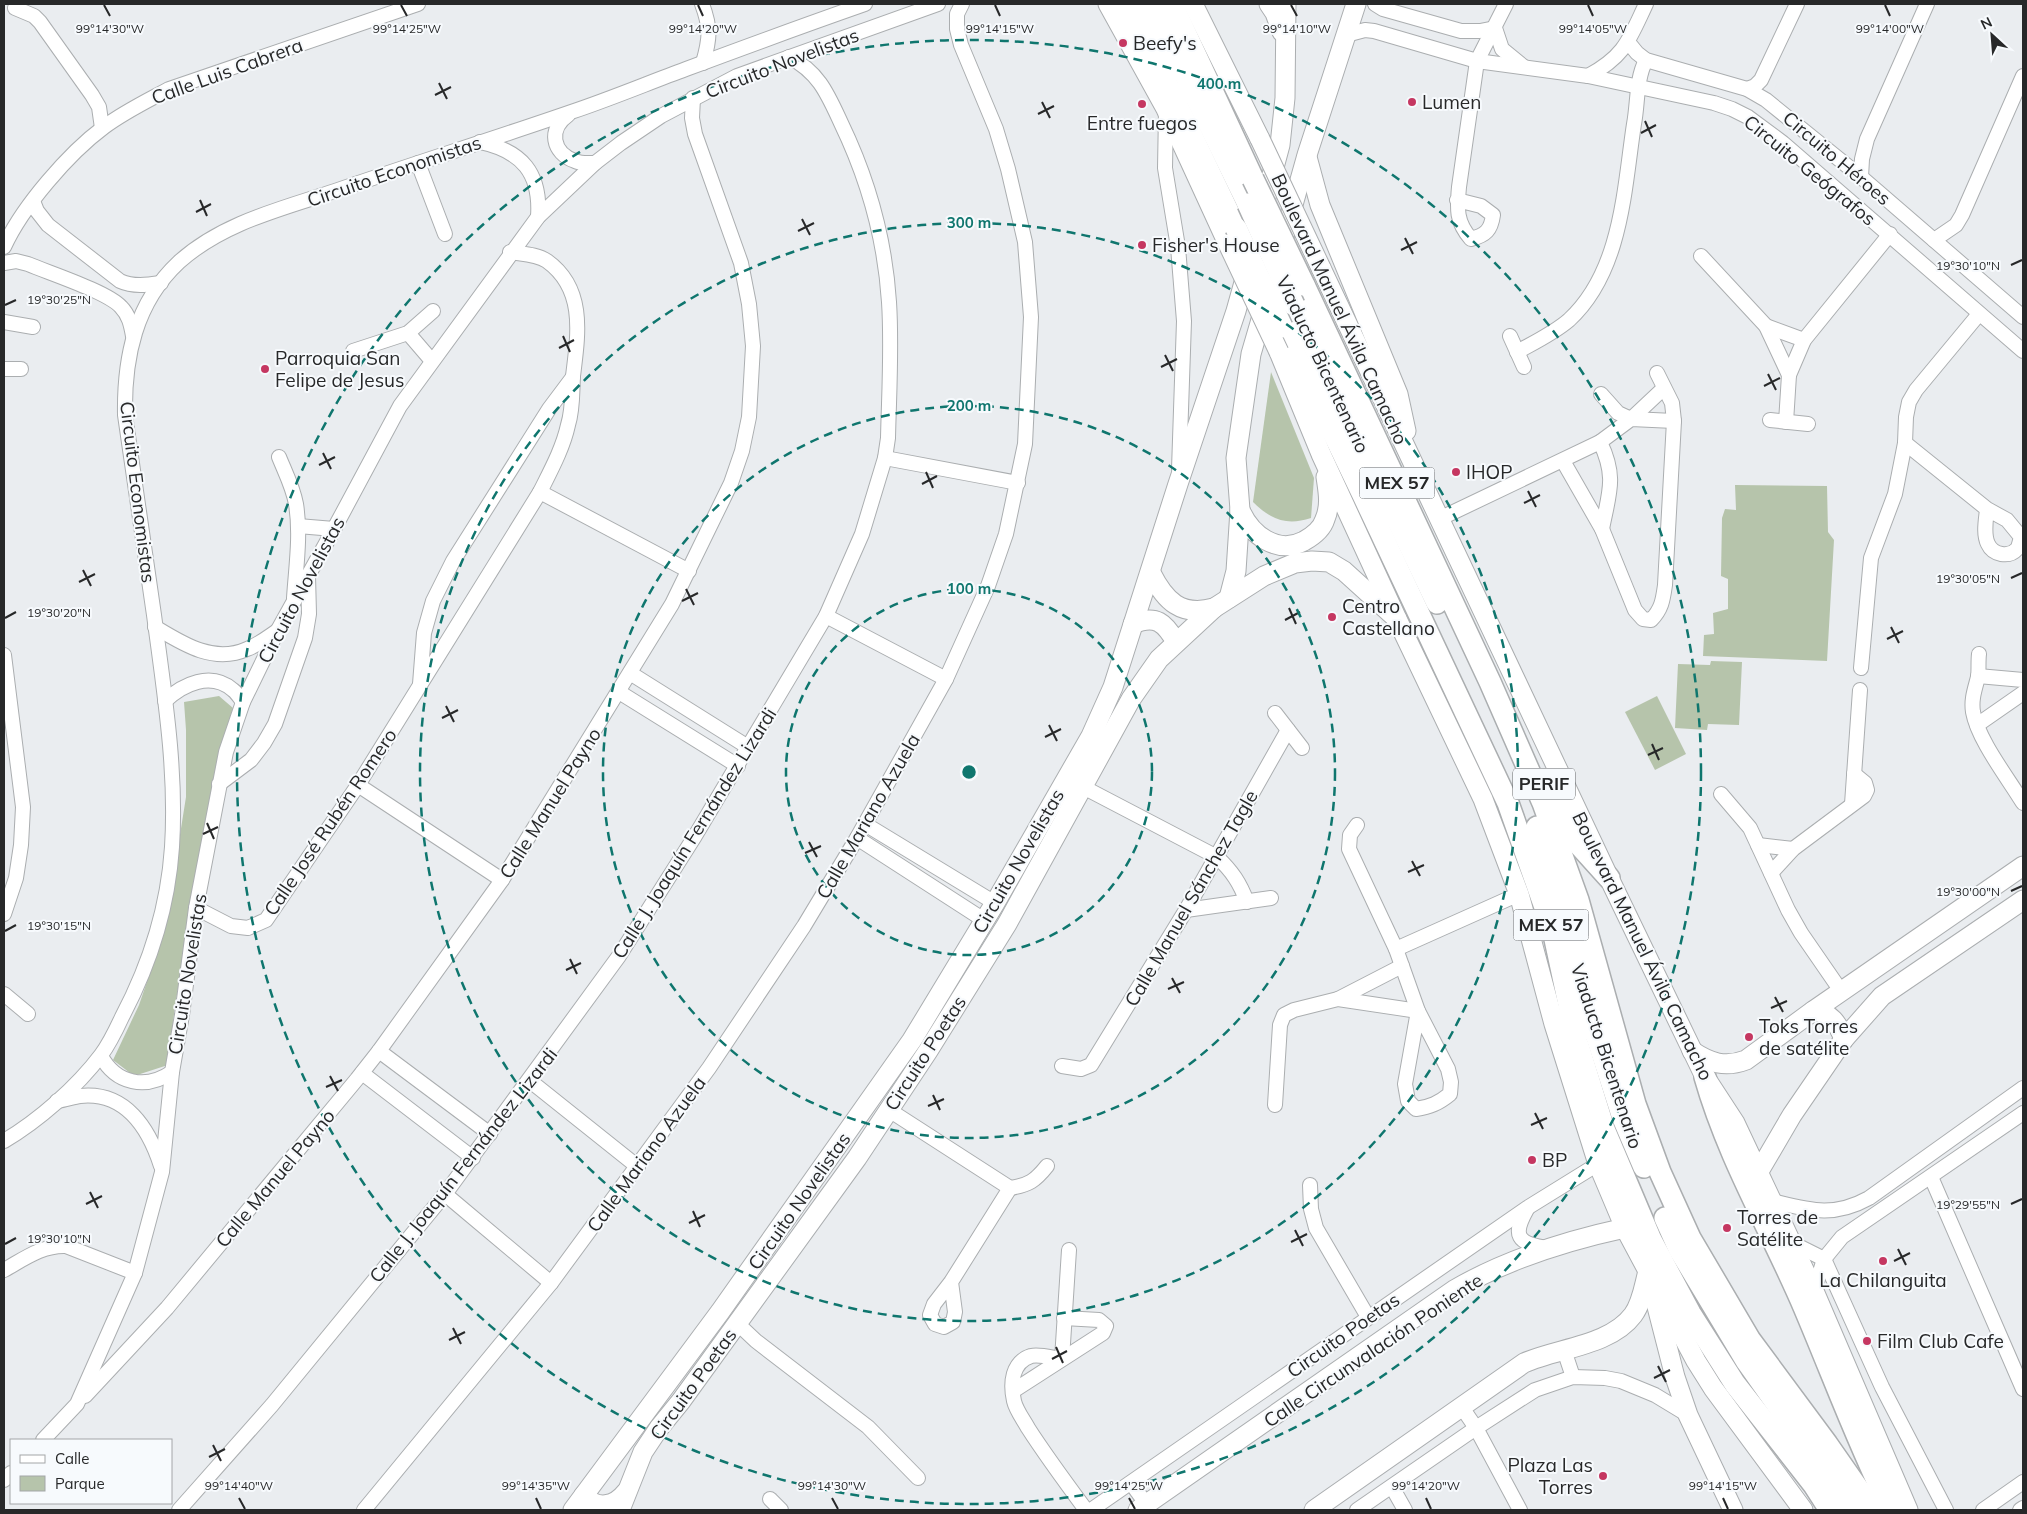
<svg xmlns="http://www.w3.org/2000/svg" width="2027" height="1514" viewBox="0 0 2027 1514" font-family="Mulish,sans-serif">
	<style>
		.green { fill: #b6c4ab }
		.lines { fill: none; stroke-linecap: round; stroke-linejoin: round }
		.minor-casing { stroke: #abaeb0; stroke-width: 16 }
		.major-casing { stroke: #abaeb0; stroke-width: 21 }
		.highway-casing { stroke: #abaeb0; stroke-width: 24 }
		.minor { stroke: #fff; stroke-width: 14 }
		.major { stroke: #fff; stroke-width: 19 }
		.highway { stroke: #fff; stroke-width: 21 }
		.major-bridge-casing { stroke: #abaeb0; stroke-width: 21; stroke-linecap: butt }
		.highway-bridge-casing { stroke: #abaeb0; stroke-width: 24; stroke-linecap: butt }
		.major-bridge { stroke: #fff; stroke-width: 19 }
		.highway-bridge { stroke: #fff; stroke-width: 21 }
		.ticks { fill: none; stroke: #272829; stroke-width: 2 }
		.ring { fill: none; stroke: #0f766e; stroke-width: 2.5; stroke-dasharray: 9 6 }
		.poi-dot { fill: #c53761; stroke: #f7fafd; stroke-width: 2 }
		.labels { text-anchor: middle; stroke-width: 4; stroke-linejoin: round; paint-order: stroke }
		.shield { fill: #f7fafd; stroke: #656769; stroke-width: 1 }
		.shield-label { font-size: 18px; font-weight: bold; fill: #272829 }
		.poi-label { font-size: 19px; fill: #272829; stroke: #f7fafd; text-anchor: start }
		.street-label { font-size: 19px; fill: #272829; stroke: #f7fafd }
		.ticks-label { font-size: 12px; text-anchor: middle; fill: #272829; stroke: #f7fafd; stroke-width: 4; stroke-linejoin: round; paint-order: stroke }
		.centre { fill: #0f766e; stroke: #f7fafd; stroke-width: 2.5 }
		.ring-label { font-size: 15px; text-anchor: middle; font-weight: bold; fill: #0f766e; stroke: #f7fafd; stroke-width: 4; stroke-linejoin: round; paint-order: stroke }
	</style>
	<rect width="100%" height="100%" fill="#eaedf0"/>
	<!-- green -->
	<g class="green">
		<path d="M1271,372l43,106 -3,40c-24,8 -40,2 -58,-16z"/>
		<path d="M1735,485l92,1 1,46 6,8 -7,121 -124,-5 1,-21 10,-1 -1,-21 15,-4v-30l-7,-3 1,-58 3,-9 11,1z"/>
		<path d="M1711,661l31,1 -3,63 -31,-1 -1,6 -32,-2 3,-64 32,1z"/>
		<path d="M219,696l14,12 -13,41 -45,257 -7,59 -34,11 -21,-16 26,-55 26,-76 21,-132v-67l-2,-28z"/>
		<path d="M1657,696l29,58 -31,16 -30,-58z"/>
	</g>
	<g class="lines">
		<defs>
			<g id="minor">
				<path d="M702,4c9,24 8,34 1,59"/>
				<path d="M1375,4l8,5 78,22h19l15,-3"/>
				<path d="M15,8l19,8 6,6 52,73 7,12 3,21"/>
				<path d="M1495,28l7,21 22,18"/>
				<path d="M1346,35l19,-5 9,1 103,30 111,15 126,27 18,6 16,8 35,26 240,208"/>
				<path d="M1628,42l9,11 9,7 101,29 19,11 95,77 162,140"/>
				<path d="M1588,76c37,-20 41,-36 58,-72"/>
				<path d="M1747,89l8,-3 6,-6 36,-76"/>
				<path d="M1166,112l-1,56 13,79 6,74 -5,148"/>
				<path d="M568,115c-20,14 -16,38 7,46 6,3 13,2 20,2"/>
				<path d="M480,142c42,9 61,31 58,75"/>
				<path d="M418,163l27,71"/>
				<path d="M1861,177l1,-18 5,-20 60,-135"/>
				<path d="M1457,200l24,6 12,9c-2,15 -7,20 -22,24 -15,-17 -14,-30 -12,-52l18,-126 29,-57"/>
				<path d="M33,201l4,10 11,14 72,56c13,6 27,4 41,2"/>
				<path d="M1934,240l22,-15 6,-10 61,-139"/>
				<path d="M4,247c18,-40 65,-94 100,-120 20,-15 43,-26 65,-38l249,-85"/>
				<path d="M1701,256l65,70 23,49"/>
				<path d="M4,263l12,-2 12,3c21,9 80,28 93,43 8,8 10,18 12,29"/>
				<path d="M4,322l29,5"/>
				<path d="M1766,326l38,14"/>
				<path d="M408,333l24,28"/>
				<path d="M1510,336l14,31"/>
				<path d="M353,351l55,-18 25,-22"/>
				<path d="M1517,352c18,-10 37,-19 52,-32 53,-49 55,-131 65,-196 4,-21 2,-45 12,-64"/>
				<path d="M4,369h17"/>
				<path d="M1601,394l17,19 13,6 33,-31"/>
				<path d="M1770,420l38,4"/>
				<path d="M1786,422l3,-47 15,-35 86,-106"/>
				<path d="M1600,442c17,35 9,51 2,87"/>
				<path d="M1905,443l82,66 20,11 14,17c-1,3 -2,9 -4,12 -8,9 -24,6 -29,-5 -5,-10 -2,-24 -1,-35"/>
				<path d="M279,457c6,15 14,30 17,47 5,31 0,63 -2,94"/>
				<path d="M885,458l133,25"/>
				<path d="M1563,461l39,68 33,81 8,9 8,1c11,-11 12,-21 14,-35l9,-164 -2,-18 -15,-30"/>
				<path d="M540,492l149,79"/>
				<path d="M1439,519l161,-77 31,-23 43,2"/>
				<path d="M298,526l36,3"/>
				<path d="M826,616l120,63"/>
				<path d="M155,627c28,17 59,37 92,22 11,-4 21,-12 30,-18"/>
				<path d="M1979,654c-1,8 0,16 -1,23 -3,12 -7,22 -5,35 5,28 35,66 50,91"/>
				<path d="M4,655l19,152 -2,38 -5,33 -12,36"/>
				<path d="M1861,668l10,-110 24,-64 10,-51 1,-26 3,-15 7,-12 63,-76"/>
				<path d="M630,673l118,74"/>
				<path d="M1978,676l45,4"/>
				<path d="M420,684l4,-51 9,-32 20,-40 96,-152 24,-32"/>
				<path d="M619,692l119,74"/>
				<path d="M165,701c18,-17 46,-30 68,-11 4,3 7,8 10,12"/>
				<path d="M1275,713l27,35"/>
				<path d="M1977,725l46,-32"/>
				<path d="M219,784l32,-24 13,-17 11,-19 30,-86 4,-24 -1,-38"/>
				<path d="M358,785l144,95"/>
				<path d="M1083,787l134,70c15,14 23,26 30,45"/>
				<path d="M1721,794l29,34 38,82 13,23 40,58"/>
				<path d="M1852,804l8,-114"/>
				<path d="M865,824l130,79"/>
				<path d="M1357,825l-7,10 -1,14 47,100 22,62 30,58 3,13 -1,12c-11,9 -20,13 -34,15l-8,-8 -3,-17 13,-73"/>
				<path d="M857,838l127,82"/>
				<path d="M1758,845l35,4"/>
				<path d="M1771,873l22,-24 71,-53 3,-6 -2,-7 -11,-9"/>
				<path d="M196,908l35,18 17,2 18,-8 92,-135 182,-293c11,-22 23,-44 28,-67 5,-16 4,-32 5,-49 5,-41 13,-87 -26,-115 -10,-7 -25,-7 -37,-9"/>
				<path d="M1186,910l85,-12"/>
				<path d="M1396,949l123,-55"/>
				<path d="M4,994l24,20"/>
				<path d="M1338,999l64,-33"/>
				<path d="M379,1051l111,83"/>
				<path d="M101,1056c15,28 45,34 71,16"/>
				<path d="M1062,1066l19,3 10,-4 95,-155 102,-180"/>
				<path d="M362,1073l111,85"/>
				<path d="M529,1080l109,87"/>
				<path d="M57,1101c8,-1 16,-4 23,-5 46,-5 69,33 81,70"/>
				<path d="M1275,1105l5,-80 4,-10 10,-5 44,-11 80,12"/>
				<path d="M889,1110l121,78c19,-3 25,-7 37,-22"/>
				<path d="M4,1141c34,-20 73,-54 97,-86 9,-12 15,-25 21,-38 28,-53 46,-110 50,-170 5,-77 -8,-156 -18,-232 -10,-67 -19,-133 -29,-200 -1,-57 10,-112 54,-153 43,-39 102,-53 156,-71 78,-27 158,-52 236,-79 39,-13 77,-29 115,-43 59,-22 119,-44 179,-65"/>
				<path d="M1931,1177l92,212"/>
				<path d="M1310,1185l1,24 5,19 52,89"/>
				<path d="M445,1194l106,89"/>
				<path d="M1772,1201c37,9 61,17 97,-3l154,-110"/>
				<path d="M1527,1209c-15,27 -10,34 20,39"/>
				<path d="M1790,1242l34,17 58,128 64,123"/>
				<path d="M1069,1250l-7,109c-9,-1 -22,-5 -31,-3 -19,6 -21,27 -17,45 2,9 9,18 14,27 18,28 38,55 58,82"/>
				<path d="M4,1270c20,-11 38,-25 62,-24l69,27"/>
				<path d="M951,1282l4,30 -2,10 -9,5 -9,-3 -5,-9 4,-11 17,-22 59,-94"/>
				<path d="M1814,1291l10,-32 18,-22 181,-124"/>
				<path d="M738,1324l18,17 112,86 50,51"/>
				<path d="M1564,1350l9,27"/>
				<path d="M1013,1391l90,-58 3,-7 -7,-6 -35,-2"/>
				<path d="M85,1396l82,-88 190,-229 22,-28 123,-171 170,-276 59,-121 11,-32 7,-34 4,-71 -4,-42 -8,-41 -46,-129 -3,-16 1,-20"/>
				<path d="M1461,1406l15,22 44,82"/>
				<path d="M43,1440l34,-36 58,-131 27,-101 10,-100 10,-57 14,-107 30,-156 17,-50 35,-72 56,-101 66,-123 138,-189 57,-54 26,-20 40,-27 76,-40 201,-72"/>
				<path d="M4,1480l7,-7"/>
				<path d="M1131,1483l16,22"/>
				<path d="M1392,1487l13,23"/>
				<path d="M770,1499l11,11"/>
				<path d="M179,1510l93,-105 173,-211 174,-238 76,-120 131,-220 36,-82 23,-76 3,-20c1,-45 4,-91 1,-136 -4,-62 -21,-123 -48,-179 -13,-28 -22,-51 -52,-66"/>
				<path d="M364,1510l187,-227 158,-215 95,-142 53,-88 89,-159 42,-93 18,-52 19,-90 6,-127 -6,-75 -17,-73 -12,-40 -35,-84 -4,-16v-15l5,-10"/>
				<path d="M1091,1510l436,-302 71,-44"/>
				<path d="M1357,1510l119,-82 59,-38 38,-13 32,1 16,3 34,14 33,20"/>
				<path d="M1983,1510l40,-28"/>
				<path d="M2020,1510l3,-2"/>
			</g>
			<g id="major">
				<path d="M1108,4l58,105 62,135"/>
				<path d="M1193,4l67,135"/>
				<path d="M1269,4l6,9 7,19"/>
				<path d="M1307,157l13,48 78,189 8,37"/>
				<path d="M1262,212l18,-67 5,-47 1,-94"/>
				<path d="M1280,251l27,-96 49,-151"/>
				<path d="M1321,268l288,610 96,199 30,46 79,168 94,219"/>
				<path d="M1279,352l42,102 76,165 86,180 36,95 35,130 44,140 27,64 71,133 17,27 90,122"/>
				<path d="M1240,510c11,25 37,45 64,31 9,-5 18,-12 21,-22 6,-14 3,-28 1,-42"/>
				<path d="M1151,573c14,28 30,44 63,35"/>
				<path d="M1229,598l7,-27 4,-61 -4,-52 15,-104 14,-48"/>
				<path d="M1133,624c23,-10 32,-1 43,18"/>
				<path d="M1813,1011c18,1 25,13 31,28"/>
				<path d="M1692,1051c18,12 33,17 54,9l67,-49 210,-145"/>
				<path d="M1758,1173l34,-58 52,-76 38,-43 141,-96"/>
				<path d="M1655,1299l20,78 13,38 45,95"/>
				<path d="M584,1495c13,16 31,11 42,-3"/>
				<path d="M573,1510l147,-198 192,-272 83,-137 96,-167 22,-49 65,-203 58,-173 12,-43"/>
				<path d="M620,1510l23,-58 16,-24 22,-27 176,-243 71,-107 79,-127 124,-225 28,-40 55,-51 50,-32 31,-13 17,-2 17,1 15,9 53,48"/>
				<path d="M1138,1510l316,-220c53,-31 111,-49 171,-62"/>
				<path d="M1314,1510l210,-147c33,-15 86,-17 109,-48 9,-12 11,-29 15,-44"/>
			</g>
			<g id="highway">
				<path d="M1129,4l107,224"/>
				<path d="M1150,4l98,200"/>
				<path d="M1172,4l81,175"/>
				<path d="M1304,285l186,397 53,121 35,97 57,204 25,68 30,66 60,102 77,104 46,66"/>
				<path d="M1294,305l143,298"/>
				<path d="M1282,327l81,168 145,308 45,127 24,112 27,87 47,111 39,73 45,71 79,101 16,25"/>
				<path d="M1555,804l17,33 37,41"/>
				<path d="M1537,827l29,94 27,104 30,93 21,49"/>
				<path d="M1705,1077c23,81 66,153 99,230 29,68 54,137 87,203"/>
				<path d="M1665,1218l14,31 68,113 105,148"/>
			</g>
		</defs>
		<!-- minor casing -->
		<use href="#minor" class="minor-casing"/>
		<!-- major casing -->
		<use href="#major" class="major-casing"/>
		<!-- highway casing -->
		<use href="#highway" class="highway-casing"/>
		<!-- minor -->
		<use href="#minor" class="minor"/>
		<!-- major -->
		<use href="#major" class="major"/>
		<!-- highway -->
		<use href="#highway" class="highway"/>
		<defs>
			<g id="major-bridge">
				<path d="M1260,139l61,129"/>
				<path d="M1228,244l51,108"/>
			</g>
			<g id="highway-bridge">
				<path d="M1253,179l51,106"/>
				<path d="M1248,204l46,101"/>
				<path d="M1236,228l46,99"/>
			</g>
		</defs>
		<!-- major-bridge casing -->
		<use href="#major-bridge" class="major-bridge-casing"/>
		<!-- highway-bridge casing -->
		<use href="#highway-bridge" class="highway-bridge-casing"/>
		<!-- major-bridge -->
		<use href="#major-bridge" class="major-bridge"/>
		<!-- highway-bridge -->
		<use href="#highway-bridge" class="highway-bridge"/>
	</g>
	<!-- ticks -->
	<path class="ticks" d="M104,5l6,11M401,5l6,11M698,5l5,11M995,5l5,11M1291,5l6,11M1588,5l5,11M1885,5l5,11M439,83l8,16M435,95l16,-8M1042,102l8,16M1038,114l16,-8M1645,121l7,16M1641,133l15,-8M200,200l7,16M196,212l15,-8M802,219l8,16M798,231l16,-8M1405,238l8,16M1401,250l16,-8M2011,265l11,-5M5,305l11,-5M563,336l7,16M559,348l15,-8M1165,355l8,16M1161,367l16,-8M1768,374l8,16M1764,386l16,-8M323,453l8,16M319,465l16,-8M926,472l7,16M922,484l15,-8M1528,491l8,16M1524,503l16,-8M83,570l8,16M2011,578l11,-5M79,582l16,-8M686,589l8,16M682,601l16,-8M1289,608l7,16M5,618l11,-6M1285,620l15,-8M1891,627l8,16M1887,639l16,-8M446,706l8,16M442,718l16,-8M1049,725l8,16M1045,737l16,-8M1652,744l7,16M1648,755l15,-7M207,823l7,16M203,834l15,-7M809,842l8,15M805,853l16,-7M1412,861l8,15M1408,872l16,-7M2011,891l11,-5M5,931l11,-6M570,959l7,15M566,970l15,-7M1172,978l8,15M1168,989l16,-7M1775,997l8,15M1771,1008l16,-7M330,1076l8,15M326,1087l16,-7M933,1095l7,15M928,1106l16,-7M1535,1113l8,16M1531,1125l16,-7M90,1192l8,16M86,1204l16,-8M2011,1204l11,-5M693,1211l7,16M689,1223l16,-8M1295,1230l8,16M1291,1242l16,-8M5,1244l11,-6M1898,1249l8,16M1894,1261l16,-8M453,1328l8,16M449,1340l16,-8M1056,1347l7,16M1052,1359l15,-8M1658,1366l8,16M1654,1378l16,-8M213,1445l8,16M209,1457l16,-8M239,1498l6,11M536,1498l5,11M832,1498l6,11M1129,1498l6,11M1426,1498l5,11M1723,1498l5,11"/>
	<!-- distance rings -->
	<g class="ring">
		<circle cx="969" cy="772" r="183"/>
		<circle cx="969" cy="772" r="366"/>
		<circle cx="969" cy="772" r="549"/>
		<circle cx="969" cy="772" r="732"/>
	</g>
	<!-- markers -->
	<g class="poi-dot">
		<circle cx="1123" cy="43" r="5"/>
		<circle cx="1412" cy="102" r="5"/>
		<circle cx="1142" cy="104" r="5"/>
		<circle cx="1142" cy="245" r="5"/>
		<circle cx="265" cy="369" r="5"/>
		<circle cx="1456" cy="472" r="5"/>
		<circle cx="1332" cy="617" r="5"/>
		<circle cx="1749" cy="1037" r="5"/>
		<circle cx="1532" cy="1160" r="5"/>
		<circle cx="1727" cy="1228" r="5"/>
		<circle cx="1883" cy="1261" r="5"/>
		<circle cx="1867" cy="1341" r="5"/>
		<circle cx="1603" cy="1476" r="5"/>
	</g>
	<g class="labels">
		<!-- shield labels -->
		<g class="shield">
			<rect x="1359.5" y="467.5" width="75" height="31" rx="4"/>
			<rect x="1513" y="768.5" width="62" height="31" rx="4"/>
			<rect x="1513.5" y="909.5" width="75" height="31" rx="4"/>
		</g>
		<g class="shield-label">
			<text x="1397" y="489">MEX 57</text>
			<text x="1544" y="790">PERIF</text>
			<text x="1551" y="931">MEX 57</text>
		</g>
		<!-- poi labels -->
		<g class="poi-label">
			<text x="1133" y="50">Beefy's</text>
			<text x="1422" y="109">Lumen</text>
			<text x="1142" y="130" text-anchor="middle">Entre fuegos</text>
			<text x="1152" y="252">Fisher's House</text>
			<text x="275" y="365">Parroquia San<tspan x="275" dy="22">Felipe de Jesus</tspan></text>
			<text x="1466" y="479">IHOP</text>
			<text x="1342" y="613">Centro<tspan x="1342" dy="22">Castellano</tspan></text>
			<text x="1759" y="1033">Toks Torres<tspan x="1759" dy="22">de satélite</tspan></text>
			<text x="1542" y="1167">BP</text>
			<text x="1737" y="1224">Torres de<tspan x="1737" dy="22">Satélite</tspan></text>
			<text x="1883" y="1287" text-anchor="middle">La Chilanguita</text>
			<text x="1877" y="1348">Film Club Cafe</text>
			<text x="1593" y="1472" text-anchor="end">Plaza Las<tspan x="1593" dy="22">Torres</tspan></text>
		</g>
		<!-- street labels -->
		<g class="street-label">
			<text transform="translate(782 63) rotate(-21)" y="7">Circuito Novelistas</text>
			<text transform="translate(227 71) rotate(-20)" y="7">Calle Luis Cabrera</text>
			<text transform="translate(1837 158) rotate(40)" y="7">Circuito Héroes</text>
			<text transform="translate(1810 170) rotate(39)" y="7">Circuito Geógrafos</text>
			<text transform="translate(394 171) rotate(-19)" y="7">Circuito Economistas</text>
			<text transform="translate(1340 309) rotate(65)" y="7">Boulevard Manuel Ávila Camacho</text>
			<text transform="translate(1323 364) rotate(65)" y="7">Viaducto Bicentenario</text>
			<text transform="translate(138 492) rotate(83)" y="7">Circuito Economistas</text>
			<text transform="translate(301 590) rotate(-62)" y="7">Circuito Novelistas</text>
			<text transform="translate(550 803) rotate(-58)" y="7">Calle Manuel Payno</text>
			<text transform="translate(868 816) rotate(-60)" y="7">Calle Mariano Azuela</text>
			<text transform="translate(330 822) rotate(-56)" y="7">Calle José Rubén Romero</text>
			<text transform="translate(694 833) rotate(-58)" y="7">Calle J. Joaquín Fernández Lizardi</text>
			<text transform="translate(1018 861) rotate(-60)" y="7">Circuito Novelistas</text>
			<text transform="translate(1191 898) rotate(-60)" y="7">Calle Manuel Sánchez Tagle</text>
			<text transform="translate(1643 946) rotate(64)" y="7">Boulevard Manuel Ávila Camacho</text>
			<text transform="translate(187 974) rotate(-81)" y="7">Circuito Novelistas</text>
			<text transform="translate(925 1053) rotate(-57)" y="7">Circuito Poetas</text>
			<text transform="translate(1607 1056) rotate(72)" y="7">Viaducto Bicentenario</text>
			<text transform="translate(646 1154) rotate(-54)" y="7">Calle Mariano Azuela</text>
			<text transform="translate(463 1165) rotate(-52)" y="7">Calle J. Joaquín Fernández Lizardi</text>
			<text transform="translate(275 1178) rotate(-50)" y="7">Calle Manuel Payno</text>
			<text transform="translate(799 1201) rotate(-55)" y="7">Circuito Novelistas</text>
			<text transform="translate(1343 1335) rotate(-35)" y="7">Circuito Poetas</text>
			<text transform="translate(1373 1350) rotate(-34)" y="7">Calle Circunvalación Poniente</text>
			<text transform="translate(693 1384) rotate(-54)" y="7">Circuito Poetas</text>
		</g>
	</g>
	<g class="ticks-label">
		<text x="110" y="33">99°14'30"W</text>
		<text x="407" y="33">99°14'25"W</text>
		<text x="1000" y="33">99°14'15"W</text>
		<text x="1297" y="33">99°14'10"W</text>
		<text x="1593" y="33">99°14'05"W</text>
		<text x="1890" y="33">99°14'00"W</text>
		<text x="703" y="33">99°14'20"W</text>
		<text x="1968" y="270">19°30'10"N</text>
		<text x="59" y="304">19°30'25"N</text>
		<text x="1968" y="583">19°30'05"N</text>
		<text x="59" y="617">19°30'20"N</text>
		<text x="1968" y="896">19°30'00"N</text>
		<text x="59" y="930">19°30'15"N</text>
		<text x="1968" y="1209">19°29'55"N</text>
		<text x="59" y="1243">19°30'10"N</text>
		<text x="239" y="1490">99°14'40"W</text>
		<text x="536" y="1490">99°14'35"W</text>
		<text x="832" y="1490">99°14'30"W</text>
		<text x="1129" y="1490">99°14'25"W</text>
		<text x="1426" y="1490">99°14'20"W</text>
		<text x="1723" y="1490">99°14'15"W</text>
	</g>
	<circle cx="969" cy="772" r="8" class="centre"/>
	<g class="ring-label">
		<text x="1219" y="89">400 m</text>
		<text x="969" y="228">300 m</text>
		<text x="969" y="411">200 m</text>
		<text x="969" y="594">100 m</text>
	</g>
	<!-- border -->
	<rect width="2027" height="1514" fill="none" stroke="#272829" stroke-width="10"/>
	<!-- legend -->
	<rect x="10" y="1439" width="162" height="65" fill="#f7fafd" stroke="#a4a6a8"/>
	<rect x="20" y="1455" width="25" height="8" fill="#ffffff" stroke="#a4a6a8"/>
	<text x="55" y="1464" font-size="15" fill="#272829">Calle</text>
	<rect x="20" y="1476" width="25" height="15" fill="#b6c4ab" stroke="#a4a6a8"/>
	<text x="55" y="1489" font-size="15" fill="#272829">Parque</text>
	<!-- north arrow -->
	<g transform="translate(1992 35) rotate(334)" stroke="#f7fafd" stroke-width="4" paint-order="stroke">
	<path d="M0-4L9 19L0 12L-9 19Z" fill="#272829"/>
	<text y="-8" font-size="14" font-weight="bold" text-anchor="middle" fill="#272829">N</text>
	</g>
</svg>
